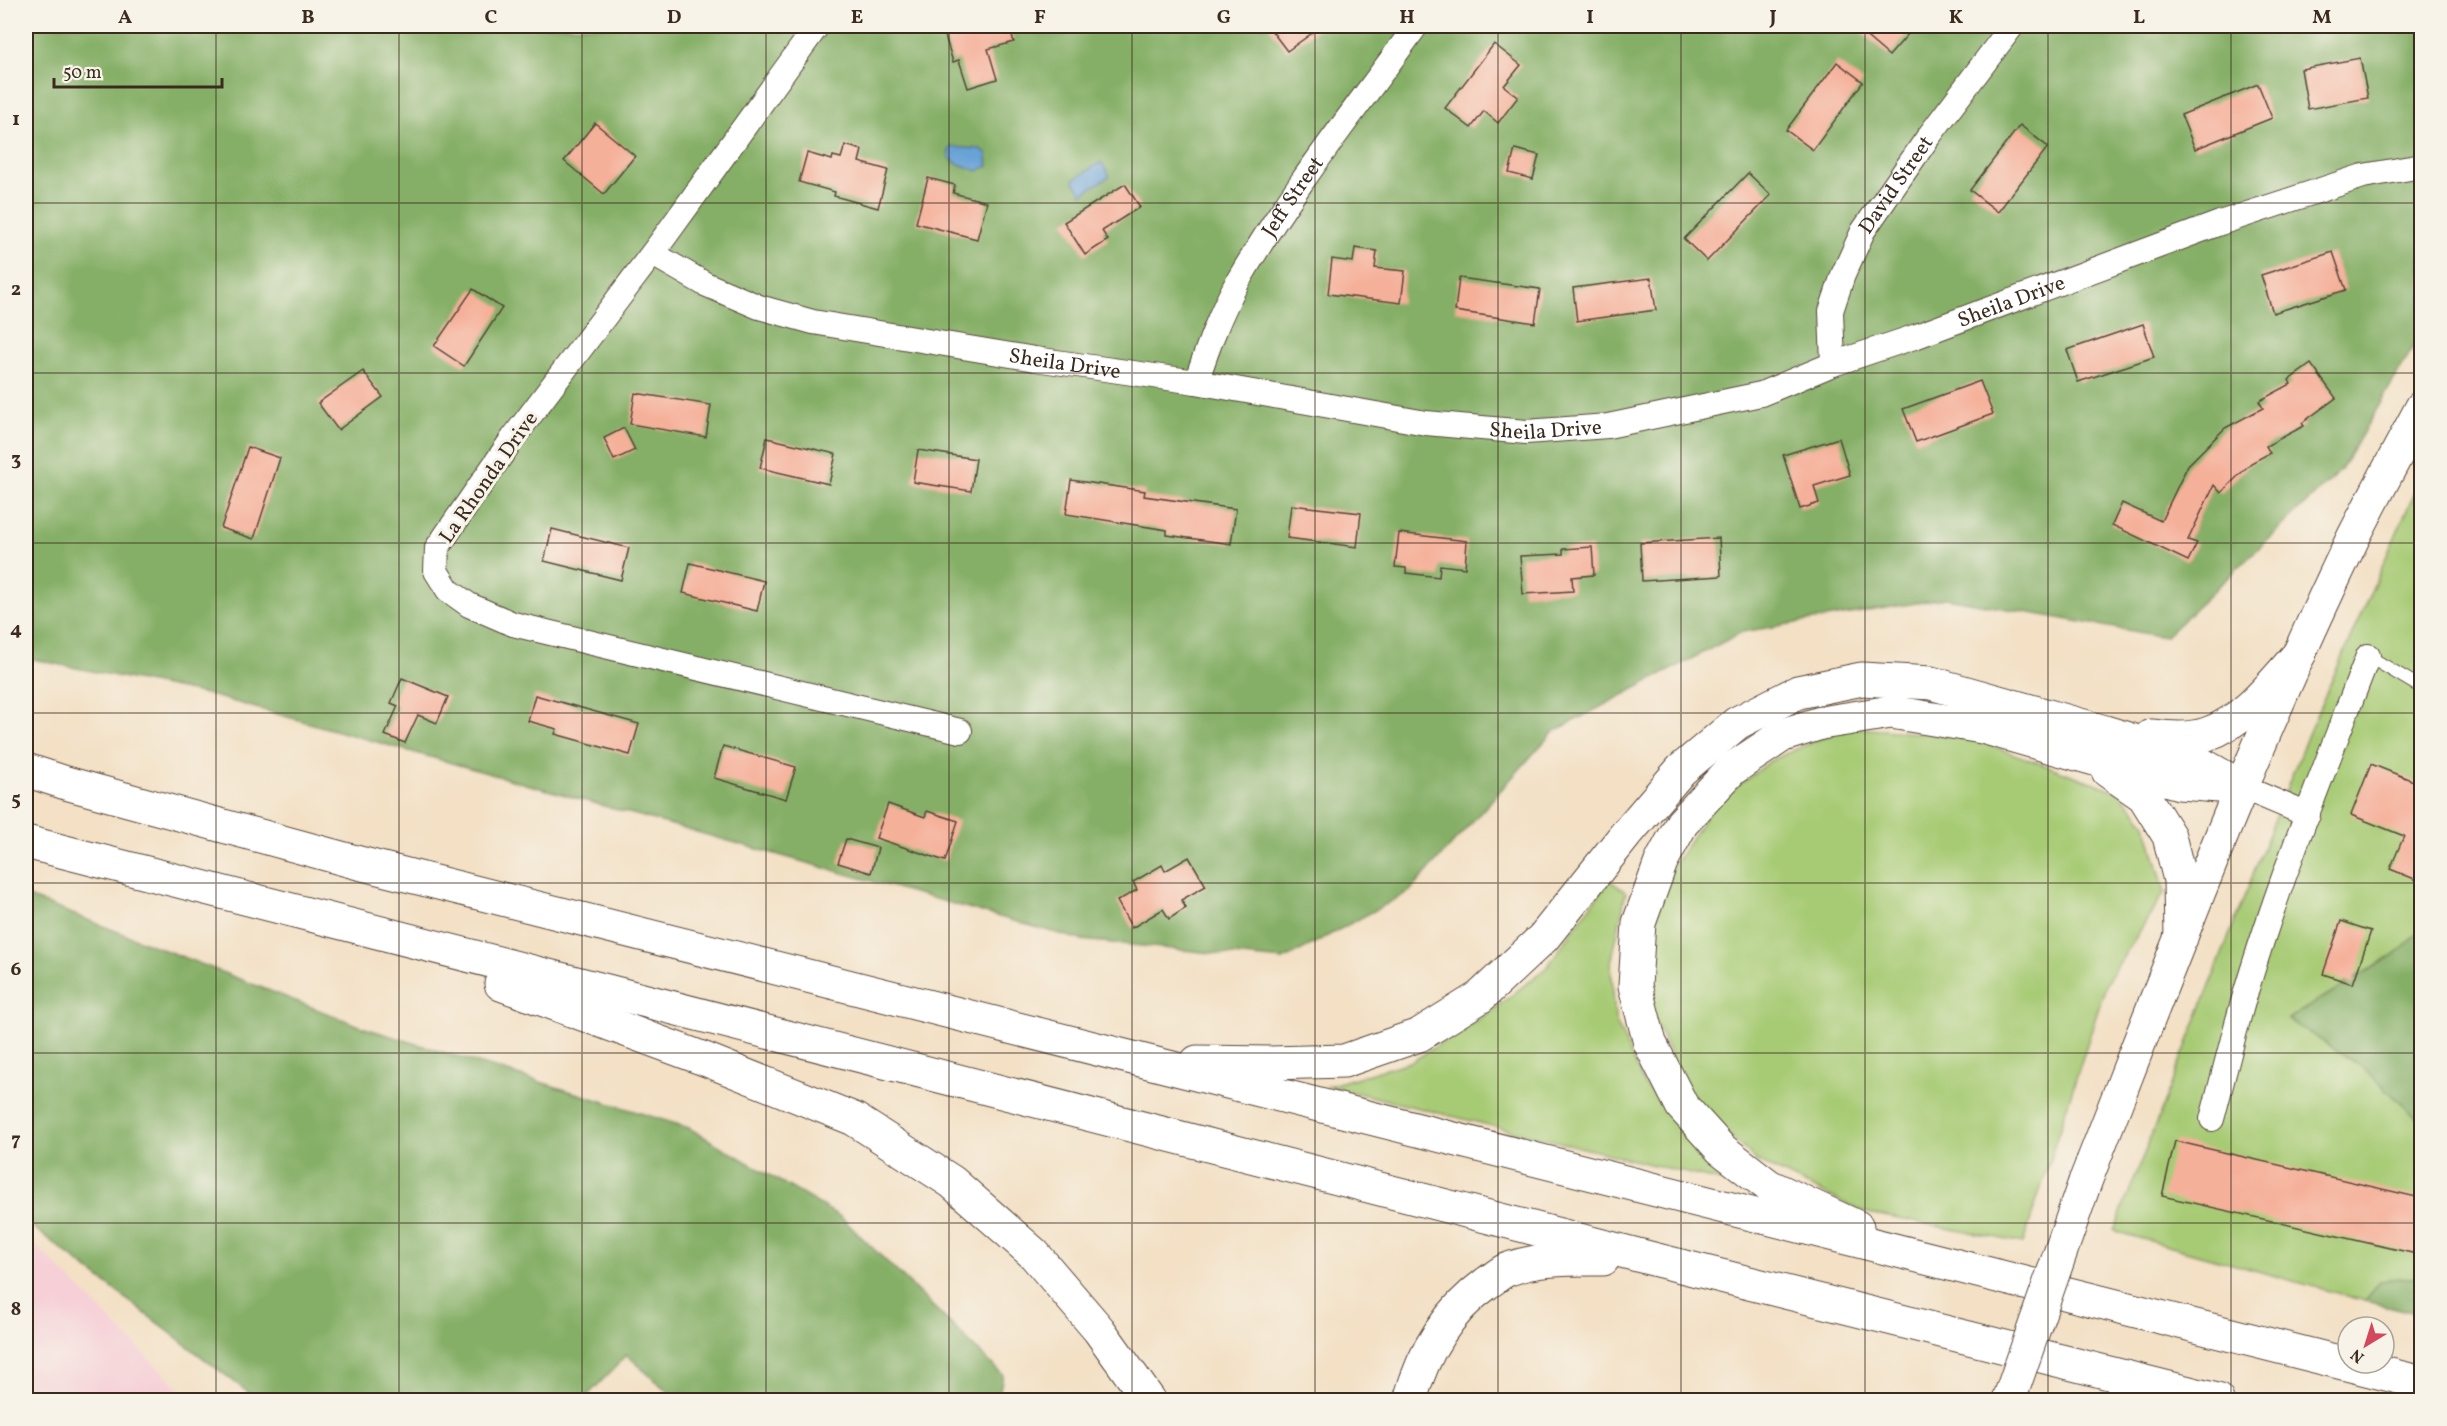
<svg xmlns="http://www.w3.org/2000/svg" width="2447" height="1426" viewBox="0 0 2447 1426" font-family="Vollkorn,serif">
	<style>
		.built { fill: #f6cfd7 }
		.green { fill: #a7cb75; stroke: #717a4a; stroke-width: 1.5 }
		.forest { fill: #85af66; stroke: #606c42; stroke-width: 1.5 }
		.water { fill: #68a2d7; stroke: #52667a; stroke-width: 1.5 }
		.building { fill: #f5b09a }
		.lines { fill: none; stroke-linecap: round; stroke-linejoin: round }
		.lane-casing { stroke: #574537; stroke-width: 14 }
		.street-casing { stroke: #574537; stroke-width: 26 }
		.secondary-casing { stroke: #574537; stroke-width: 35 }
		.highway-casing { stroke: #574537; stroke-width: 35 }
		.lane { stroke: #fff; stroke-width: 12 }
		.street { stroke: #fff; stroke-width: 24 }
		.secondary { stroke: #fff; stroke-width: 33 }
		.highway { stroke: #fff; stroke-width: 33 }
		.secondary-bridge-casing { stroke: #574537; stroke-width: 35; stroke-linecap: butt }
		.secondary-bridge { stroke: #fff; stroke-width: 33 }
		.grid { fill: none; stroke: #3b2a1e; stroke-width: 1.5; stroke-opacity: 0.55 }
		.labels { text-anchor: middle; stroke-width: 6; stroke-linejoin: round; paint-order: stroke }
		.street-label { font-size: 21px; fill: #3b2a1e; stroke: #f7f3e8 }
		.neatline { fill: none; stroke: #3b2a1e; stroke-width: 2 }
		.grid-label { font-size: 20px; text-anchor: middle; font-weight: bold; fill: #3b2a1e }
	</style>
	<rect width="100%" height="100%" fill="#f7f3e8"/>
	<filter id="ink" filterUnits="userSpaceOnUse"><feTurbulence type="fractalNoise" baseFrequency=".0167" numOctaves="2"/><feDisplacementMap in="SourceGraphic" scale="12" xChannelSelector="R" yChannelSelector="G"/><feConvolveMatrix kernelMatrix="1 2 1 2 8 2 1 2 1" color-interpolation-filters="sRGB"/></filter>
	<filter id="wash" filterUnits="userSpaceOnUse"><feTurbulence type="fractalNoise" baseFrequency=".008" numOctaves="4" result="noise"/><feDisplacementMap in="SourceGraphic" scale="24" xChannelSelector="R" yChannelSelector="G"/><feGaussianBlur stdDeviation="1.35" result="paint"/><feColorMatrix in="noise" values="0 0 0 0 0 0 0 0 0 0 0 0 0 0 0 0 0 1.4 0 .05"/><feComposite in="paint" operator="in"/></filter>
	<g filter="url(#wash)">
		<rect width="100%" height="100%" fill="#f3e0c5"/>
		<!-- built -->
		<path class="built" d="M26,1235l164,165h-164z"/>
		<!-- green -->
		<g class="green">
			<path d="M2421,478v451l-21,22 -112,68 76,49 57,54v155l-41,4 -15,20 -251,-70 194,-497z"/>
			<path d="M1846,727l121,10 152,55 27,32 19,68 -58,90 -84,261 -160,-31 -106,-51 -67,-62 -38,-86 -3,-60 16,-74 46,-71 59,-47z"/>
			<path d="M1609,880l17,12 -15,71 4,56 28,63 40,50 53,53 -408,-99 85,-25 79,-50 54,-43z"/>
		</g>
		<!-- forest -->
		<g class="forest">
			<path d="M26,26h2395v308l-80,136 -176,167 -219,-39 -204,34 -189,100 -144,160 -126,68 -202,-20 -875,-246 -180,-36z"/>
			<path d="M26,896l339,132 324,100 152,89 162,158 -5,25h-321l-50,-45 -44,45h-325l-232,-178z"/>
			<path d="M2421,929v193l-57,-54 -76,-49 112,-68z"/>
			<path d="M2421,1277v37l-56,-13 15,-20z"/>
		</g>
		<!-- water -->
		<g class="water">
			<path d="M952,147l29,2 6,5 1,12 -10,5 -22,-8 -7,-6v-6z"/>
			<path d="M1101,162l9,14 -28,18 -9,-14z"/>
		</g>
		<g id="blocks">
			<!-- building -->
			<g class="building">
				<path d="M942,26h67l5,16 -26,7 9,30 -29,9 -9,-28 -6,2z"/>
				<path d="M1268,26h54l-35,25z"/>
				<path d="M1854,26h61l-26,30z"/>
				<path d="M1494,44l27,21 -17,21 14,11 -20,26 -14,-12 -13,17 -26,-20z"/>
				<path d="M2360,58l8,40 -60,11 -7,-40z"/>
				<path d="M1837,62l26,20 -50,68 -27,-20z"/>
				<path d="M2258,84l14,34 -77,31 -14,-34z"/>
				<path d="M595,123l40,33 -31,38 -40,-33z"/>
				<path d="M2020,125l28,22 -50,65 -28,-22z"/>
				<path d="M845,145l17,5 -3,12 29,8 -10,38 -44,-12 1,-4 -36,-10 8,-29 25,7 1,-4 8,2z"/>
				<path d="M1515,149l24,6 -6,24 -24,-6z"/>
				<path d="M1748,173l23,22 -64,66 -23,-22z"/>
				<path d="M928,178l27,7 -2,8 34,9 -10,37 -61,-16z"/>
				<path d="M1125,184l15,23 -38,24 6,9 -23,15 -21,-33z"/>
				<path d="M1355,248l22,3 -2,17 30,3 -4,32 -73,-9 4,-35 21,3z"/>
				<path d="M2333,252l13,38 -73,23 -12,-38z"/>
				<path d="M1459,278l81,11 -5,34 -80,-12z"/>
				<path d="M1651,278l5,32 -79,11 -4,-33z"/>
				<path d="M473,289l29,19 -38,58 -30,-20z"/>
				<path d="M2143,324l11,33 -76,25 -11,-32z"/>
				<path d="M2311,364l25,34 -34,25 2,3 -38,20 4,7 -19,10 -30,30 -7,-8 -26,55 9,3 -9,18 -76,-36 10,-22 39,18 27,-56 37,-37 38,-20 -4,-7 32,-17 -2,-4z"/>
				<path d="M363,371l20,26 -45,33 -20,-27z"/>
				<path d="M1980,381l13,33 -77,28 -13,-33z"/>
				<path d="M635,393l76,12 -5,32 -76,-13z"/>
				<path d="M624,428l11,22 -21,10 -10,-22z"/>
				<path d="M767,438l69,16 -7,30 -69,-16z"/>
				<path d="M1839,438l11,37 -36,11 5,17 -19,6 -17,-54z"/>
				<path d="M248,447l32,11 -26,81 -33,-11z"/>
				<path d="M918,450l58,9 -5,32 -58,-9z"/>
				<path d="M1071,480l74,11 -1,5 92,13 -5,35 -64,-9v-5l-101,-16z"/>
				<path d="M1291,505l70,8 -4,34 -70,-9z"/>
				<path d="M552,529l77,19 -8,32 -77,-19z"/>
				<path d="M1399,533l68,8 -2,27 -25,-3 -1,12 -33,-4v-5l-11,-1z"/>
				<path d="M1719,538l2,38 -79,5 -2,-38z"/>
				<path d="M1592,547l2,28 -22,2 1,14 -50,3 -3,-38 43,-2v-5z"/>
				<path d="M690,563l74,18 -7,30 -74,-18z"/>
				<path d="M402,678l46,19 -11,26 -19,-8 -13,28 -20,-8 13,-29 -7,-3z"/>
				<path d="M535,695l104,29 -9,31 -75,-21 2,-5 -29,-8z"/>
				<path d="M723,746l73,21 -10,32 -72,-21z"/>
				<path d="M2371,764l50,20v85l-4,11 -27,-11 14,-33 -53,-21z"/>
				<path d="M888,804l37,13 2,-6 31,10 -13,40 -69,-23z"/>
				<path d="M846,839l32,9 -7,25 -33,-10z"/>
				<path d="M1189,857l17,29 -25,14 5,8 -17,11 -6,-10 -31,19 -15,-27 20,-11 -4,-8 29,-17 3,6z"/>
				<path d="M2341,921l30,10 -18,53 -30,-10z"/>
				<path d="M2175,1141l246,57v57l-259,-59z"/>
			</g>
		</g>
	</g>
	<g filter="url(#ink)">
		<use href="#blocks" fill-opacity="0" stroke="#574537" stroke-width="1.5"/>
		<g class="lines">
			<defs>
				<path id="lane" d="M2368,656l54,32"/>
				<g id="street">
					<path d="M817,26l-156,216 -148,196 -76,110 -1,23 12,19 21,15 44,19 447,107"/>
					<path id="s1" d="M653,254l52,30 54,23 54,15 222,37 161,23 230,41 100,9 82,-6 153,-32 72,-30 84,-28 303,-113 143,-47 59,-10"/>
					<path id="s2" d="M1833,364l-2,-53 12,-36 20,-44 66,-95 83,-110"/>
					<path id="s3" d="M1196,382c12,-35 24,-69 42,-101 52,-90 118,-172 178,-255"/>
					<path d="M2242,787l66,28"/>
					<path d="M2212,1119c11,-41 21,-83 33,-124 34,-115 80,-227 123,-339"/>
				</g>
				<path id="secondary" d="M2085,1182c85,-217 167,-436 269,-646 22,-43 45,-86 68,-129"/>
				<g id="highway">
					<path d="M2151,736c18,2 38,4 56,-2 38,-13 67,-52 93,-81"/>
					<path d="M26,770l40,13 293,80 2063,520"/>
					<path d="M2108,771l36,25 25,40 11,44 1,58"/>
					<path d="M26,842l1631,418 560,140"/>
					<path d="M501,984l206,76 147,59 98,63 82,72 65,76 50,70"/>
					<path d="M1197,1062l74,1 73,-2 75,-26 61,-38 63,-59 84,-105 54,-63 56,-47 61,-31 64,-13 69,4 174,49 85,26 52,29"/>
					<path d="M1857,1227l-88,-41 -48,-37 -39,-43 -32,-63 -15,-57 4,-63 22,-61 21,-39 50,-54 51,-34 38,-12 70,-11 91,15 197,56 53,4"/>
					<path d="M1410,1400c13,-47 37,-88 77,-117 6,-4 13,-10 19,-13 31,-12 64,-11 97,-11"/>
				</g>
			</defs>
			<!-- lane casing -->
			<use href="#lane" class="lane-casing"/>
			<!-- street casing -->
			<use href="#street" class="street-casing"/>
			<!-- secondary casing -->
			<use href="#secondary" class="secondary-casing"/>
			<!-- highway casing -->
			<use href="#highway" class="highway-casing"/>
			<!-- lane -->
			<use href="#lane" class="lane"/>
			<!-- street -->
			<use href="#street" class="street"/>
			<!-- secondary -->
			<use href="#secondary" class="secondary"/>
			<!-- highway -->
			<use href="#highway" class="highway"/>
			<defs>
				<path id="secondary-bridge" d="M2009,1400l76,-218"/>
			</defs>
			<!-- secondary-bridge casing -->
			<use href="#secondary-bridge" class="secondary-bridge-casing"/>
			<!-- secondary-bridge -->
			<use href="#secondary-bridge" class="secondary-bridge"/>
		</g>
	</g>
	<!-- grid -->
	<path class="grid" d="M216,26v1374M399,26v1374M582,26v1374M766,26v1374M949,26v1374M1132,26v1374M1315,26v1374M1498,26v1374M1681,26v1374M1865,26v1374M2048,26v1374M2231,26v1374M26,203h2396M26,373h2396M26,543h2396M26,713h2396M26,883h2396M26,1053h2396M26,1223h2396"/>
	<g class="labels">
		<!-- street labels -->
		<g class="street-label">
			<text dy="7" stroke="none"><textPath href="#s2" startOffset="196">David Street</textPath></text>
			<text dy="7" stroke="none"><textPath href="#s3" startOffset="210">Jeff Street</textPath></text>
			<text dy="7" stroke="none"><textPath href="#s1" startOffset="1402">Sheila Drive</textPath></text>
			<text dy="7" stroke="none"><textPath href="#s1" startOffset="430">Sheila Drive</textPath></text>
			<text dy="7" stroke="none"><textPath href="#s1" startOffset="916">Sheila Drive</textPath></text>
			<text transform="translate(488 477) rotate(-55)" y="7">La Rhonda Drive</text>
		</g>
	</g>
	<!-- margin -->
	<rect width="2447" height="1426" fill="none" stroke="#f7f3e8" stroke-width="66"/>
	<!-- north arrow -->
	<g transform="translate(2366 1345) rotate(218)"><circle r="28" fill="#f7f3e8" stroke="#aca397" stroke-width="1.5"/>
	<path d="M0-4.5L10 22L0 15L-10 22Z" fill="#d1495b"/>
	<text y="-9" font-size="16" font-weight="bold" text-anchor="middle" fill="#3b2a1e">N</text>
	</g>
	<!-- scale -->
	<path d="M54 78v9h168v-9" fill="none" stroke="#3b2a1e" stroke-width="3"/>
	<text x="63" y="78" font-size="18" fill="#3b2a1e" stroke="#f7f3e8" stroke-width="4.5" paint-order="stroke">50 m</text>
	<rect x="33" y="33" width="2381" height="1360" class="neatline"/>
	<g class="grid-label">
		<text x="125" y="23">A</text>
		<text x="308" y="23">B</text>
		<text x="491" y="23">C</text>
		<text x="674" y="23">D</text>
		<text x="857" y="23">E</text>
		<text x="1040" y="23">F</text>
		<text x="1224" y="23">G</text>
		<text x="1407" y="23">H</text>
		<text x="1590" y="23">I</text>
		<text x="1773" y="23">J</text>
		<text x="1956" y="23">K</text>
		<text x="2139" y="23">L</text>
		<text x="2322" y="23">M</text>
		<text x="16" y="125">1</text>
		<text x="16" y="295">2</text>
		<text x="16" y="465">3</text>
		<text x="16" y="635">4</text>
		<text x="16" y="805">5</text>
		<text x="16" y="975">6</text>
		<text x="16" y="1145">7</text>
		<text x="16" y="1315">8</text>
	</g>
</svg>
